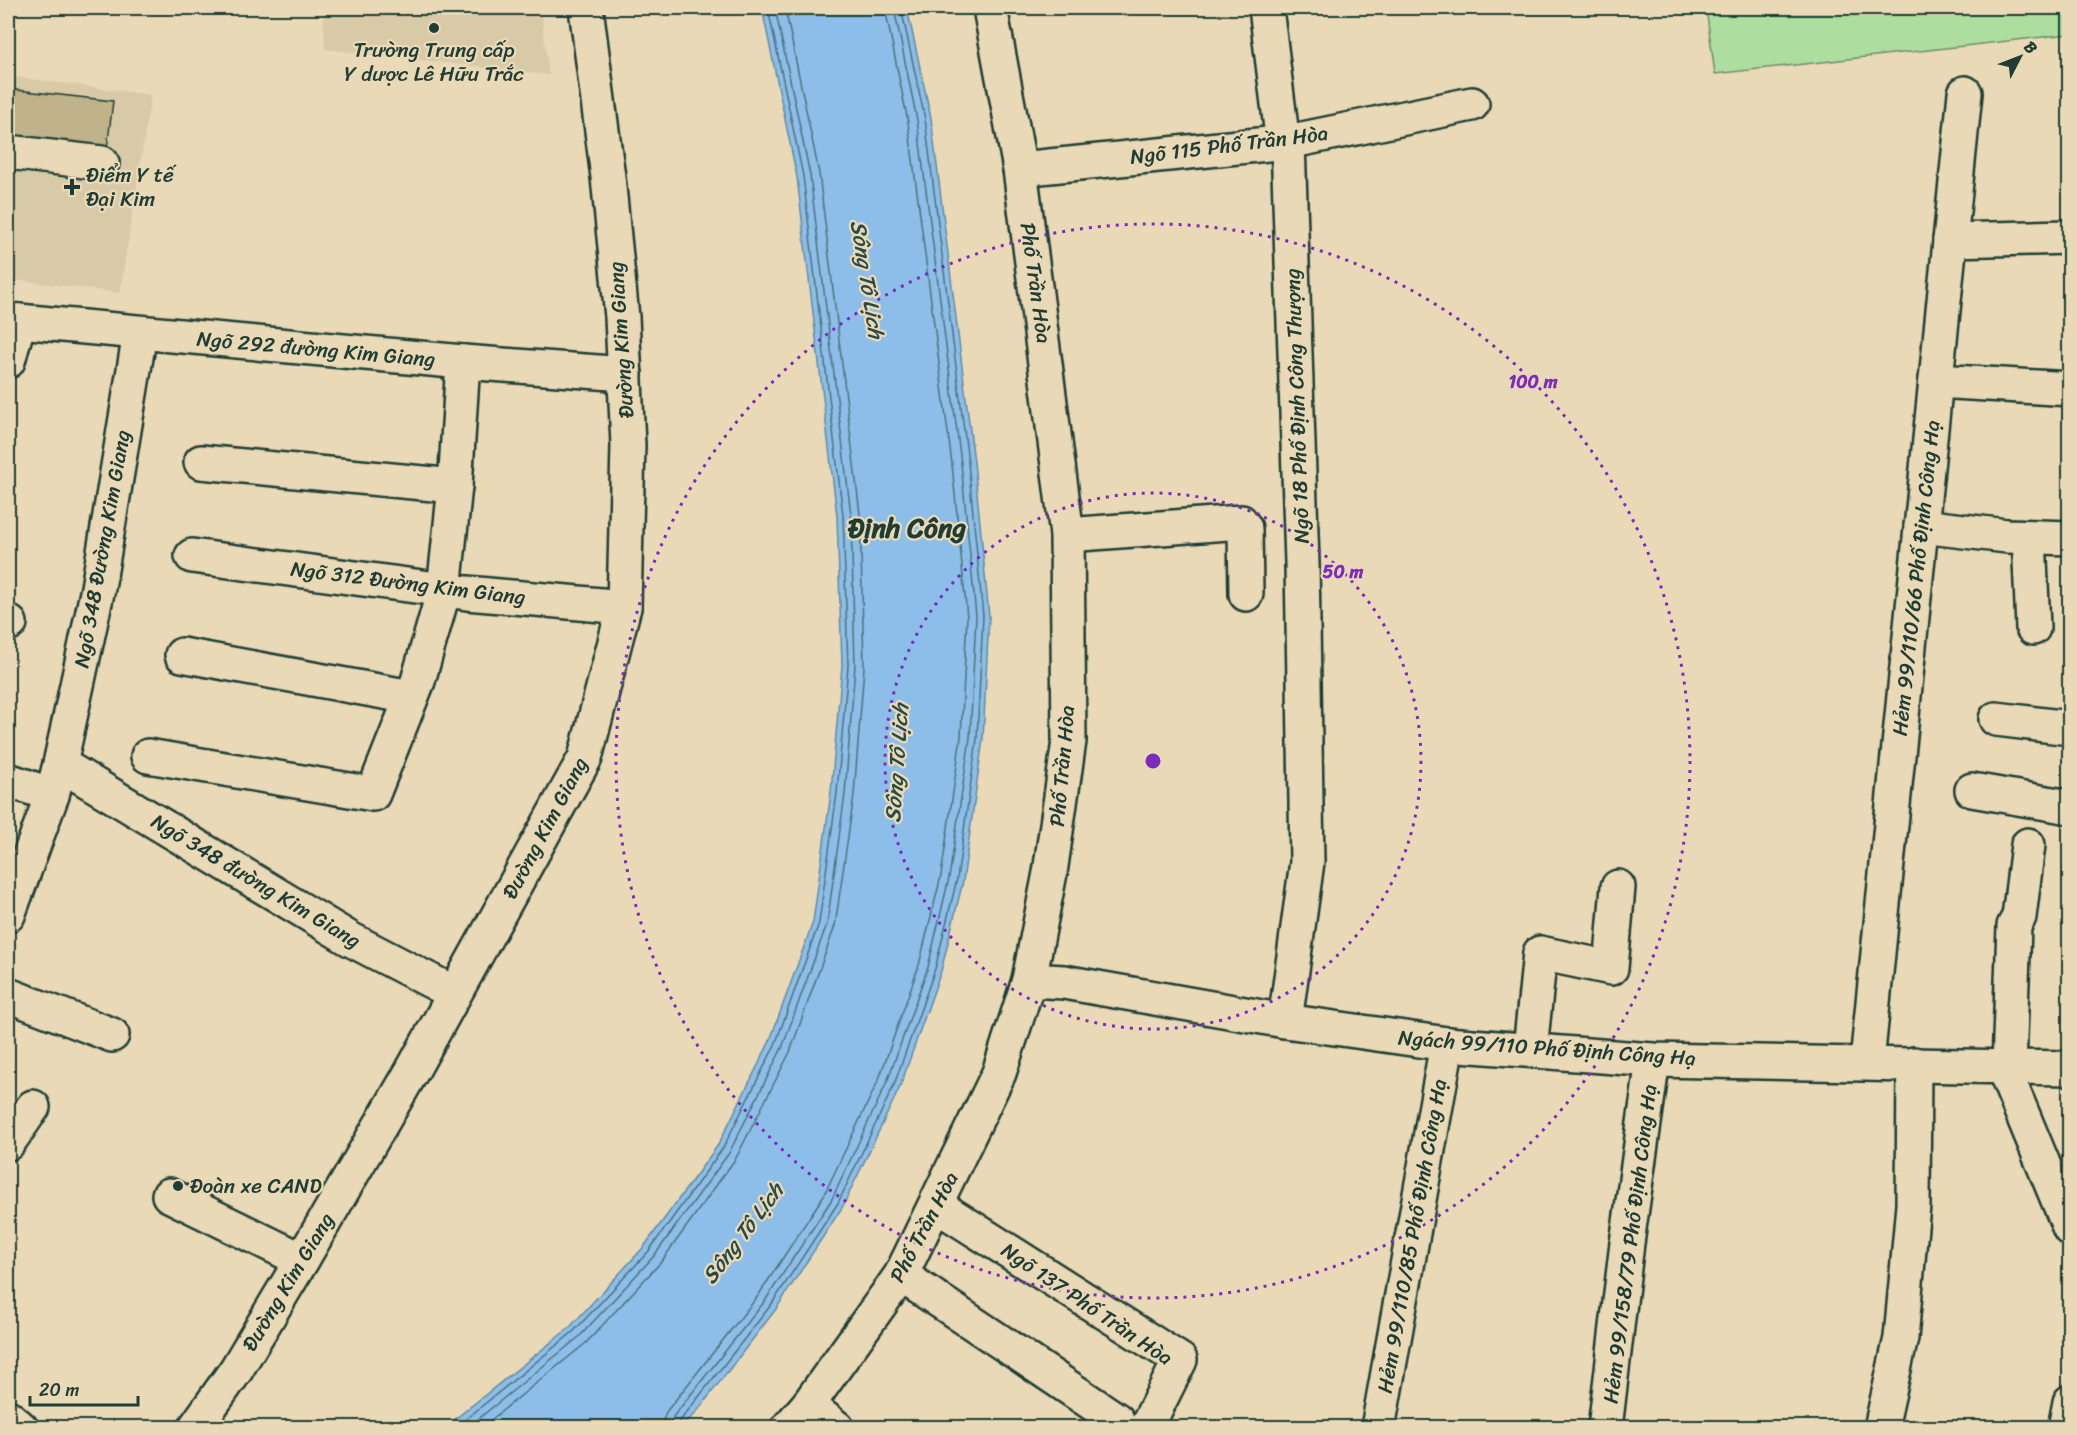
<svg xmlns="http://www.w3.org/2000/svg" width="2077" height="1435" viewBox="0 0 2077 1435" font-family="Sriracha,sans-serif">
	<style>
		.built { fill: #d9caa7 }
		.green { fill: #adde9f; stroke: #668e6a; stroke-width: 1.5 }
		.water { fill: #8dbee9; stroke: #618aa1; stroke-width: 1.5 }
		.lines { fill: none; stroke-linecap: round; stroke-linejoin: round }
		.shore { stroke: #4b717c; stroke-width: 1.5 }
		.building { fill: #c0b28b; stroke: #1f3d34; stroke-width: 1.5; filter: url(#shadow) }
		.minor-casing { stroke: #1f3d34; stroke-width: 38 }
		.major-casing { stroke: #1f3d34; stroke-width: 38 }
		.minor { stroke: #ead9b6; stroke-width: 33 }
		.major { stroke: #ead9b6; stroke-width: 33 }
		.ring { fill: none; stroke: #7b2cbf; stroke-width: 3; stroke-dasharray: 3 6 }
		.poi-dot { fill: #1f3d34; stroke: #ead9b6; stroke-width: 2 }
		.labels { text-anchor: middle; stroke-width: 4.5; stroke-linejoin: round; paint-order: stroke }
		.poi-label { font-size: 21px; fill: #1f3d34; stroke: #ead9b6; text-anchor: start }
		.street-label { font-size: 21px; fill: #1f3d34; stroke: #ead9b6 }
		.water-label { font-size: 22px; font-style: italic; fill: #2a4a46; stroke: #ead9b6 }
		.district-label { font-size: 27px; font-weight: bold; fill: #1f3d34; stroke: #ead9b6 }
		.centre { fill: #7b2cbf; stroke: #ead9b6; stroke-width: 3 }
		.ring-label { font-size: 18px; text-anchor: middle; font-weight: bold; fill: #7b2cbf; stroke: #ead9b6; stroke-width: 4.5; stroke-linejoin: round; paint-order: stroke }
	</style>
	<defs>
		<filter id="shadow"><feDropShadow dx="-5.5" dy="5.5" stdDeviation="0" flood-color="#0004"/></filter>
	</defs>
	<rect width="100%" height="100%" fill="#ead9b6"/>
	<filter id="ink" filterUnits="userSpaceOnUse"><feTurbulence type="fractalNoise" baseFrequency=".0167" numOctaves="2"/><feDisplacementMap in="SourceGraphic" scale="12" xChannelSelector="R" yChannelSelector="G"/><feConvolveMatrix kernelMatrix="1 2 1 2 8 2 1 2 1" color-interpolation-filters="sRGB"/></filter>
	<g filter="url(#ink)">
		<!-- built -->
		<g class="built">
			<path d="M323,8h218l8,67 -224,-26z"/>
			<path d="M8,76l143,19 -31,198 -112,-14z"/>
		</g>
		<!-- green -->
		<path class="green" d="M1706,8h363v26l-354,40z"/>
		<!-- water -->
		<path class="water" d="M762,8h145l24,110 43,344 15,154 -6,123 -20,142 -22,90 -41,116 -57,119 -67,103 -81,105 -14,13h-236l124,-99 74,-80 75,-103 51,-102 44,-121 18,-130 11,-127 -5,-149 -40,-339z"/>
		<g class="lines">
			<!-- shore -->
			<g class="shore">
				<path d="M455,1428l118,-96 75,-80 75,-104 52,-103 44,-122 18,-130 11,-127 -5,-151 -40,-339 -35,-168"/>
				<path d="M467,1428l112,-91 75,-81 75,-103 53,-105 45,-124 18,-130 10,-128 -4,-151 -41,-340 -35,-167"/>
				<path d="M481,1428l105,-85 75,-81 75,-104 54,-106 45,-126 19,-131 10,-128 -4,-153 -41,-341 -34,-165"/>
				<path d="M661,1428l5,-16 92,-116 66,-101 55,-116 40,-114 22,-89 20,-139 6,-120 -15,-153 -44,-342 -23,-114"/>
				<path d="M670,1428l3,-11 92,-116 67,-102 55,-117 41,-115 21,-89 21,-140 6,-122 -15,-153 -44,-343 -23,-112"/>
				<path d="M678,1428l1,-6 92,-117 67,-102 56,-118 41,-116 22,-90 20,-140 6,-123 -15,-154 -43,-343 -24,-111"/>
			</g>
		</g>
		<!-- building -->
		<path class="building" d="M8,89l105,12 -7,56 -98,-12z"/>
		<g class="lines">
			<defs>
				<g id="minor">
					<path d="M1266,8l15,120 7,14 14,421 5,299 -22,159"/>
					<path d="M8,152l94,11"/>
					<path d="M1020,169l268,-27 184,-38"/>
					<path d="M1950,240l120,-3"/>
					<path d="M8,320l455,42 162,12"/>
					<path d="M8,361l11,-40"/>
					<path d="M1936,381l134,8"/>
					<path d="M455,486l8,-124"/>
					<path d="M1921,526l86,10 63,2"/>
					<path d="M1067,535l174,-13 4,6 1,66"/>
					<path d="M2029,537l4,91"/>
					<path d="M192,556l275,37 157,14"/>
					<path d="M8,622l2,1"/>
					<path d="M182,655l229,42"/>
					<path d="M1996,719l74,9"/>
					<path d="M148,756l225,38 45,-113 26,-91 11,-104 -254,-24"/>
					<path d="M60,764l290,175 104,54"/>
					<path d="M8,780l44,15"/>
					<path d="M1972,790l98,17"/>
					<path d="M8,915l44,-120 8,-31 38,-176 42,-255"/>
					<path d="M1029,980l35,2 221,39 162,23 206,16 417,8"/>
					<path d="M8,995l104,40"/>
					<path d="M1530,1050l10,-97 71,15 7,-81"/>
					<path d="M1867,1062l98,-969"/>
					<path d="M2009,1066l5,-140 5,-9 9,-72"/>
					<path d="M2003,1067l67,162"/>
					<path d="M8,1143l25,-36"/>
					<path d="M169,1195l133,65"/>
					<path d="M936,1205l244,155 -34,68"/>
					<path d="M901,1275l216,145"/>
					<path d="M808,1405l29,23"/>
					<path d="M8,1417l13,11"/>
					<path d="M1378,1428l69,-384"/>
					<path d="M1605,1428l22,-185 26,-183"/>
					<path d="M1881,1428l20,-90 12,-133 1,-141"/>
					<path d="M2065,1428l5,-26"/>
				</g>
				<g id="major">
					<path d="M195,1428l41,-58 66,-110 110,-189 173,-313 39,-151 4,-162 -6,-128 -14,-140 -22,-169"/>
					<path d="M788,1428l20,-23 93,-130 98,-202 30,-93 21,-107 19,-132 -2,-206 -47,-366 -30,-161"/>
				</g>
			</defs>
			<!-- minor casing -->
			<use href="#minor" class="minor-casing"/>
			<!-- major casing -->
			<use href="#major" class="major-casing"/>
			<!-- minor -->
			<use href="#minor" class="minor"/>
			<!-- major -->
			<use href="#major" class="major"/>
		</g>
	</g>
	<!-- distance rings -->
	<g class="ring">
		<circle cx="1153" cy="761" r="268"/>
		<circle cx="1153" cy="761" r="537"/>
	</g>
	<!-- markers -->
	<g class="poi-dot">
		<circle cx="434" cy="28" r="6"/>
		<path d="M69 178h6v6h6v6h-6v6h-6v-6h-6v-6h6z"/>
		<circle cx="178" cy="1186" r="6"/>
	</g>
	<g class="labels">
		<!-- poi labels -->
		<g class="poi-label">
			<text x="434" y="57" text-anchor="middle">Trường Trung cấp<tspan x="434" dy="24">Y dược Lê Hữu Trắc</tspan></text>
			<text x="86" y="182">Điểm Y tế<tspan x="86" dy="24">Đại Kim</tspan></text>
			<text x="190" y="1193">Đoàn xe CAND</text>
		</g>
		<!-- street labels -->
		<g class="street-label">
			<text transform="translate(1229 145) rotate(-7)" y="7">Ngõ 115 Phố Trần Hòa</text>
			<text transform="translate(1036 283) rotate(82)" y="7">Phố Trần Hòa</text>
			<text transform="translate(621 340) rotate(-94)" y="7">Đường Kim Giang</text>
			<text transform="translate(316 349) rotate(5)" y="7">Ngõ 292 đường Kim Giang</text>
			<text transform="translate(1297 406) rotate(-92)" y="7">Ngõ 18 Phố Định Công Thượng</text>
			<text transform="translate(102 549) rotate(-80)" y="7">Ngõ 348 Đường Kim Giang</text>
			<text transform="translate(1916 578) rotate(-84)" y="7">Hẻm 99/110/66 Phố Định Công Hạ</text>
			<text transform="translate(408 583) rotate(7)" y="7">Ngõ 312 Đường Kim Giang</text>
			<text transform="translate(1062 766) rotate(-85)" y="7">Phố Trần Hòa</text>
			<text transform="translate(545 828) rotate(-62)" y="7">Đường Kim Giang</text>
			<text transform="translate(256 881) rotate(31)" y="7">Ngõ 348 đường Kim Giang</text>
			<text transform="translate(1547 1048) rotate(4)" y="7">Ngách 99/110 Phố Định Công Hạ</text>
			<text transform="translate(924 1227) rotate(-62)" y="7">Phố Trần Hòa</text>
			<text transform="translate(1412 1236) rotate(-80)" y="7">Hẻm 99/110/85 Phố Định Công Hạ</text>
			<text transform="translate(1630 1244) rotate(-83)" y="7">Hẻm 99/158/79 Phố Định Công Hạ</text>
			<text transform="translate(288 1282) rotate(-59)" y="7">Đường Kim Giang</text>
			<text transform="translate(1087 1304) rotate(34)" y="7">Ngõ 137 Phố Trần Hòa</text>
		</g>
		<!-- water labels -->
		<g class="water-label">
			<text transform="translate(868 279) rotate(81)" y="8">Sông Tô Lịch</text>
			<text transform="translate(896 763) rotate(-86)" y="8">Sông Tô Lịch</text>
			<text transform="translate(742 1233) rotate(-53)" y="8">Sông Tô Lịch</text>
		</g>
		<!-- district labels -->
		<g class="district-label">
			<text x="907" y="537">Định Công</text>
		</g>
	</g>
	<circle cx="1153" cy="761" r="9" class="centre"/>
	<g class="ring-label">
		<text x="1533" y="388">100 m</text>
		<text x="1343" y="578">50 m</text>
	</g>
	<!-- margin -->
	<rect width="2077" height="1435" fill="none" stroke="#ead9b6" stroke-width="30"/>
	<rect x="15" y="15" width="2047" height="1405" fill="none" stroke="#1f3d34" stroke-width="2" filter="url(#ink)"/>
	<!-- north arrow -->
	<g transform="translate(2020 57) rotate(48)" stroke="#ead9b6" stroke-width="4.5" paint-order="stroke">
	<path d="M0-4.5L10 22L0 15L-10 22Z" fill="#1f3d34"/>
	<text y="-9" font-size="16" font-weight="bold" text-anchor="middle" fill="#1f3d34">B</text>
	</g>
	<!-- scale -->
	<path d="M30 1396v9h108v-9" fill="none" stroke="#1f3d34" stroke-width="3"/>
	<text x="39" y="1396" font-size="18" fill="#1f3d34" stroke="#ead9b6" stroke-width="4.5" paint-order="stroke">20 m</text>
</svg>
